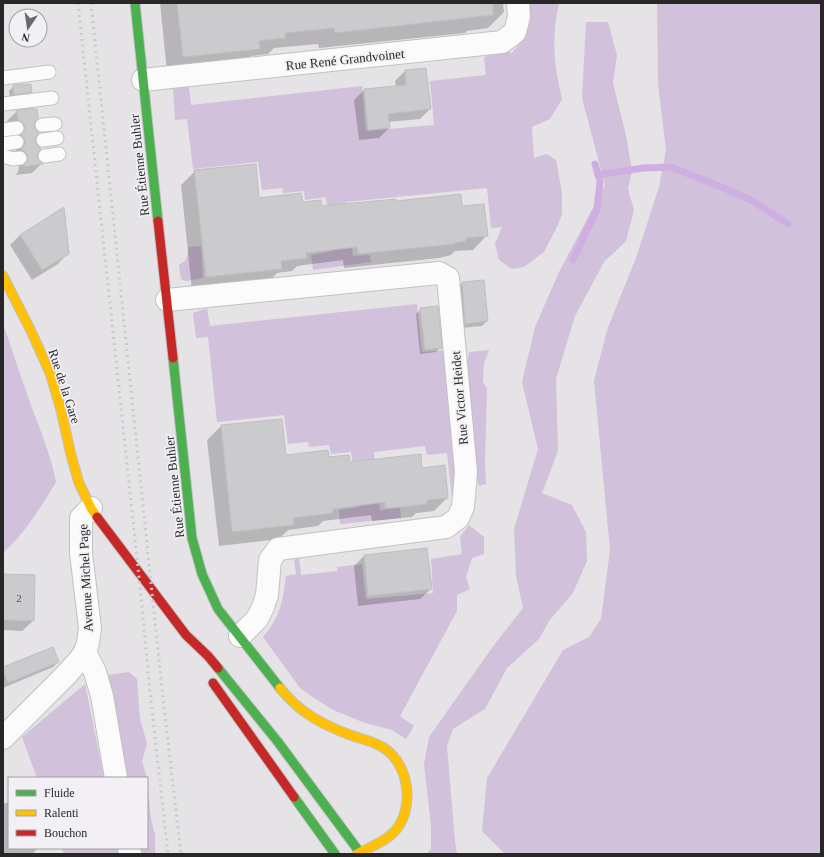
<svg xmlns="http://www.w3.org/2000/svg" width="824" height="857" viewBox="0 0 824 857" font-family="'Times New Roman',serif">
	<style>
		.green { fill: #d1c1da }
		.shadow { fill: #0003 }
		.lines { fill: none; stroke-linecap: round; stroke-linejoin: round }
		.stream { stroke: #cfafe1; stroke-width: 7 }
		.building { fill: #cbcacc; stroke: #bfbec0 }
		.lane-casing { stroke: #c2c1c2; stroke-width: 15 }
		.street-casing { stroke: #c2c1c2; stroke-width: 24 }
		.fast-casing { stroke: #c2c1c2; stroke-width: 11 }
		.slow-casing { stroke: #c2c1c2; stroke-width: 11 }
		.jam-casing { stroke: #c2c1c2; stroke-width: 11 }
		.lane { stroke: #fbfbfb; stroke-width: 13 }
		.street { stroke: #fbfbfb; stroke-width: 22 }
		.fast { stroke: #4caf50; stroke-width: 9 }
		.slow { stroke: #ffc107; stroke-width: 9 }
		.jam { stroke: #c62828; stroke-width: 9 }
		.rail { stroke: #cbcacb; stroke-width: 3; stroke-dasharray: 2 4; stroke-linecap: butt }
		.labels { text-anchor: middle; stroke-width: 3.5; stroke-linejoin: round; paint-order: stroke }
		.number-label { font-size: 11px; fill: #535254 }
		.street-label { font-size: 13px; fill: #282728; stroke: #f2f0f4 }
	</style>
	<rect width="100%" height="100%" fill="#e5e3e6"/>
	<!-- green -->
	<g class="green">
		<path d="M523,3h36c-8,35 -5,62 3,96l-12,20 -18,8 2,31 13,-4 9,6 6,33v21l-5,13 -13,25 -20,15 -12,2 -13,-9 -4,-16 7,-17 -11,1 -4,-40 -141,14 7,54 17,-1 1,7 -58,8 -2,-15 21,-4 -6,-54 -21,3 -1,-9 -21,2 -1,-5 -20,2 -4,-28 -65,7 -6,-50 -12,1 -2,-31 16,-2 2,18 171,-19 4,45 68,-6 -4,-44 56,-6 -2,-18 25,-7 2,4 10,-12 4,-18z"/>
		<path d="M659,3h162v851h-316l-23,-23 5,-53 76,-128 26,-13 12,-18 9,-69 -16,-169 13,-51 29,-72 23,-71 7,-37 -8,-66 -1,-79z"/>
		<path d="M586,22h22l9,33 -4,28 13,52 6,36 -4,18 6,21 -8,31 -22,21 -29,54 -19,63 2,72 -16,42 30,12 14,27 1,29 -14,32 -24,28 -10,18 -32,29 -22,41 -32,20 -6,17 8,95 2,13h-30l4,-6v-22l-7,-62 5,-27 65,-92 29,-37 -7,-32 -2,-47 24,-80 -16,-67 13,-55 24,-55 46,-87 -23,-87z"/>
		<path d="M201,246l2,32 -17,3 -5,-2 -2,-14 7,-5 3,-13z"/>
		<path d="M417,304l5,48 24,-2 13,124 -7,24 -5,-45 -20,2 -2,-9 -51,6 6,58 20,-2 1,10 -61,6 -1,-14 20,-3 -8,-55 -20,2 -2,-9 -20,2 -1,-5 -20,2 -4,-29 -67,7 -9,-85 -12,1 -3,-25 14,-5 3,18z"/>
		<path d="M3,324c8,21 14,43 22,64 10,31 25,61 31,94 -15,25 -31,51 -53,71z"/>
		<path d="M489,350l-5,14 -1,18 4,6 -2,76 1,20 -7,2 -5,-16 -9,-99 4,-19z"/>
		<path d="M469,525l15,12v17l-12,4 -6,19 4,12 -13,6v16l-57,105 14,10 -8,13 -14,-9 -27,-7 -32,-13 -22,-14 -11,-8 -37,-51c17,-20 20,-36 23,-61l10,-2 -2,-14 5,-2 2,17 37,-4 -1,-4 25,-3 4,35 67,-6 -2,-34 31,-5 -2,-17z"/>
		<path d="M129,672l8,7 3,40 7,24 -5,18 5,17h-22l-20,-93 4,-10z"/>
		<path d="M85,684l19,94h-67l-15,-41z"/>
		<path d="M147,779l4,40 4,16v19h-30l-1,-6h23z"/>
		<path d="M62,848h56l1,4 -7,2h-48z"/>
	</g>
	<!-- shadow -->
	<g class="shadow">
		<path d="M160,3h343l1,9 -16,16 -21,3 -2,2 -146,15 -1,-4 -44,4 -6,6 -17,2 -9,9 -75,7z"/>
		<path d="M405,71l25,38 -10,10 -32,3 1,6 -10,10 -20,2 -5,-40 10,-10 32,-3 -1,-6z"/>
		<path d="M14,86l17,6 -5,5 -16,2 -1,-8z"/>
		<path d="M17,111l16,15 2,10 -1,6 3,10 -1,6 5,6 -9,9 -17,2 3,-3 1,-5 -3,-12v-5l-4,-5 4,-8 -2,-5 -5,-2 -2,-9z"/>
		<path d="M195,171l63,28 44,5 19,3 74,-5 67,5 25,28 -14,15 -18,1 -4,4 -12,3 -95,10 -1,-8 -46,6 -5,5 -15,2 -10,10 -75,8 -11,-106z"/>
		<path d="M20,235l48,18 -10,11 -26,16 -22,-35z"/>
		<path d="M462,283l25,38 -5,5 -22,2 -2,-40z"/>
		<path d="M421,309l20,38 -5,5 -16,2 -4,-40z"/>
		<path d="M221,426l64,30 43,2 21,5 72,6 26,29 -13,13 -18,2 -4,4 -40,4 -1,-6 -48,6 -5,5 -30,4 -9,9 -60,7 -12,-106z"/>
		<path d="M427,549l4,40 -11,10 -62,7 -4,-40 10,-10z"/>
		<path d="M3,575l30,46 -11,10 -19,-1z"/>
		<path d="M58,662l-5,5 -50,21v-20z"/>
		<path d="M9,802v46h29l-6,6h-29v-50z"/>
	</g>
	<g class="lines">
		<!-- stream -->
		<g class="stream">
			<path d="M598,175l45,-7 28,-1 53,21 27,12 37,24"/>
			<path d="M573,260l24,-51 3,-28 -5,-17"/>
		</g>
	</g>
	<!-- building -->
	<g class="building">
		<path d="M177,3h316v12l-158,18 -1,-5 -49,5v5l-26,3 1,8 -77,8z"/>
		<path d="M426,68l5,41 -43,5 2,14 -22,2 -4,-41 42,-4 -1,-15z"/>
		<path d="M31,84l1,8 -18,3 -1,-10z"/>
		<path d="M34,108v2l3,-1 1,9 -3,4 -1,4 2,4 3,3 -3,4 -1,5 6,7 -3,4 -1,5 6,6 -21,3 5,-6 1,-4 -2,-4 -5,-4 4,-4v-5l-4,-5 3,-4 1,-4 -2,-4 -5,-3 -2,-10z"/>
		<path d="M256,164l3,34 42,-5 2,9 18,-2 1,6 74,-7v2l65,-7 1,12 22,-2 4,32 -22,2v3l-12,2v1l-96,10 -1,-7 -51,6 1,5 -26,3 1,8 -76,8 -12,-107z"/>
		<path d="M64,207l5,47 -27,16 -22,-35z"/>
		<path d="M484,280l4,41 -23,3 -3,-42z"/>
		<path d="M438,306l4,42 -17,2 -5,-42z"/>
		<path d="M282,419l4,36 42,-5 1,7 20,-2 1,7 71,-8 1,14 23,-3 3,33 -21,2v4l-25,3 -17,1v-6l-52,7v4l-40,5 1,7 -62,7 -11,-107z"/>
		<path d="M427,548l5,41 -64,7 -4,-41z"/>
		<path d="M3,574l32,1 -1,46 -31,-1z"/>
		<path d="M53,647l6,15 -51,21 -5,-13v-3z"/>
	</g>
	<g class="lines">
		<defs>
			<g id="lane">
				<path d="M3,78l46,-6"/>
				<path d="M3,104l49,-6"/>
				<path d="M42,125l13,-1"/>
				<path d="M3,130l14,-2"/>
				<path d="M43,140l14,-2"/>
				<path d="M3,144l14,-2"/>
				<path d="M3,156l10,3 7,-1"/>
				<path d="M45,156l14,-2"/>
			</g>
			<g id="street">
				<path d="M143,80l359,-38 13,-10 4,-16 -1,-13"/>
				<path d="M167,300l272,-27 9,5 18,194 -3,35 -5,11 -12,9 -168,22 -8,11 -3,35 -4,12 -6,12 -17,17"/>
				<path d="M85,652l10,20 7,24 14,82"/>
				<path d="M3,738l62,-62 16,-18 4,-6 3,-9 2,-15 -9,-75v-35l10,-10"/>
				<path d="M129,848l1,6"/>
			</g>
			<g id="fast">
				<path d="M135,3l23,218"/>
				<path d="M173,358l19,180 10,36 16,35 62,79"/>
				<path d="M218,668l60,74 83,112"/>
				<path d="M294,797l41,57"/>
			</g>
			<g id="slow">
				<path d="M3,276l28,55 19,42 11,37 10,45 8,28 12,25 6,9"/>
				<path d="M280,688c19,24 41,36 70,47 11,4 23,6 34,13 26,17 31,62 10,84 -10,11 -25,15 -37,22"/>
			</g>
			<g id="jam">
				<path d="M158,221l15,137"/>
				<path d="M97,517l89,118 22,21 10,12"/>
				<path d="M213,683l81,114"/>
			</g>
		</defs>
		<!-- lane casing -->
		<use href="#lane" class="lane-casing"/>
		<!-- street casing -->
		<use href="#street" class="street-casing"/>
		<!-- fast casing -->
		<use href="#fast" class="fast-casing"/>
		<!-- slow casing -->
		<use href="#slow" class="slow-casing"/>
		<!-- jam casing -->
		<use href="#jam" class="jam-casing"/>
		<!-- lane -->
		<use href="#lane" class="lane"/>
		<!-- street -->
		<use href="#street" class="street"/>
		<!-- fast -->
		<use href="#fast" class="fast"/>
		<!-- slow -->
		<use href="#slow" class="slow"/>
		<!-- jam -->
		<use href="#jam" class="jam"/>
		<!-- rail -->
		<g class="rail">
			<path d="M78,3l63,593 9,96 18,162"/>
			<path d="M91,3l71,686 19,165"/>
		</g>
	</g>
	<g class="labels">
		<!-- number labels -->
		<g class="number-label">
			<text x="19" y="602">2</text>
		</g>
		<!-- street labels -->
		<g class="street-label">
			<text transform="translate(345 59) rotate(-6)" y="5">Rue René Grandvoinet</text>
			<text transform="translate(139 165) rotate(-96)" y="5">Rue Étienne Buhler</text>
			<text transform="translate(65 386) rotate(72)" y="5">Rue de la Gare</text>
			<text transform="translate(459 398) rotate(-95)" y="5">Rue Victor Heidet</text>
			<text transform="translate(174 487) rotate(-96)" y="5">Rue Étienne Buhler</text>
			<text transform="translate(85 578) rotate(-93)" y="5">Avenue Michel Page</text>
		</g>
	</g>
	<!-- border -->
	<rect width="824" height="857" fill="none" stroke="#282728" stroke-width="8"/>
	<!-- legend -->
	<rect x="8" y="777" width="140" height="72" fill="#f2f0f4" stroke="#a1a0a2"/>
	<rect x="16" y="790" width="20" height="6" fill="#4caf50" stroke="#a1a0a2"/>
	<text x="44" y="797" font-size="12" fill="#282728">Fluide</text>
	<rect x="16" y="810" width="20" height="6" fill="#ffc107" stroke="#a1a0a2"/>
	<text x="44" y="817" font-size="12" fill="#282728">Ralenti</text>
	<rect x="16" y="830" width="20" height="6" fill="#c62828" stroke="#a1a0a2"/>
	<text x="44" y="837" font-size="12" fill="#282728">Bouchon</text>
	<!-- north arrow -->
	<g transform="translate(28 28) rotate(193)"><circle r="19" fill="#f2f0f4" stroke="#a1a0a2"/>
	<path d="M0-3L7 15L0 10L-7 15Z" fill="#6a696a"/>
	<text y="-6" font-size="11" font-weight="bold" text-anchor="middle" fill="#282728">N</text>
	</g>
</svg>
